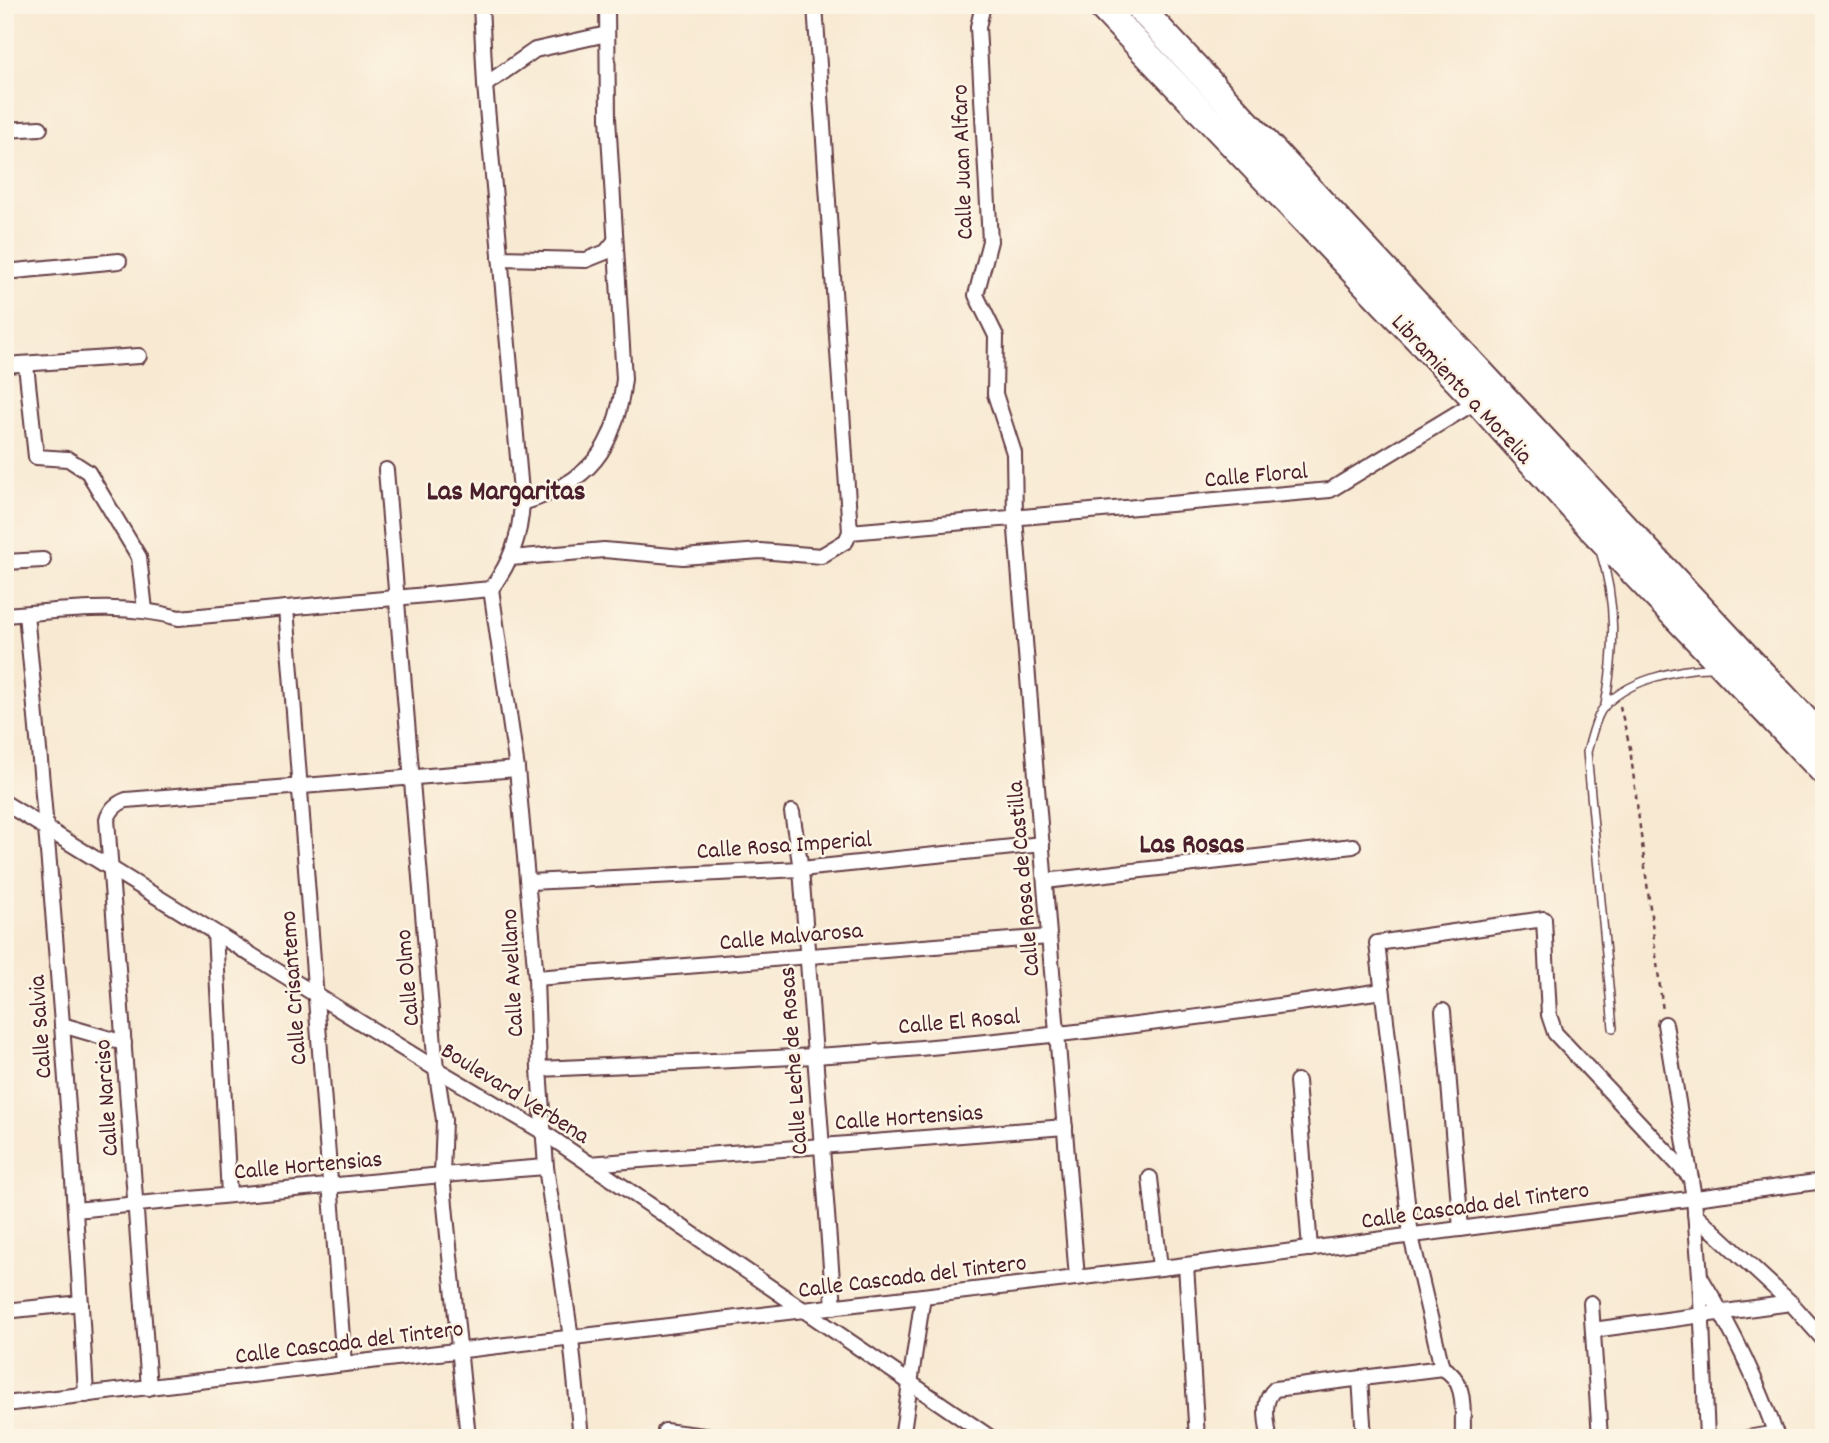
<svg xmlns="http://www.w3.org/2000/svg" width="1829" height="1443" viewBox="0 0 1829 1443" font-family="Dekko,sans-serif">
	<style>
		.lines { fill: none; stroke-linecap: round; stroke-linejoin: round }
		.lane-casing { stroke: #643d44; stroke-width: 10 }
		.street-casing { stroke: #643d44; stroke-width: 18 }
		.highway-casing { stroke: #643d44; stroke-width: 30 }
		.path { stroke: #643d44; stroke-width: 2.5; stroke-dasharray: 5 5; stroke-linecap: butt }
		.lane { stroke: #fff; stroke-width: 7 }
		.street { stroke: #fff; stroke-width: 14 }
		.highway { stroke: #fff; stroke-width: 26 }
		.labels { text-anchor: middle; stroke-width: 5; stroke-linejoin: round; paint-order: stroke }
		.street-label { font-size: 24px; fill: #4a1f2b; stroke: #fcf5e5 }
		.quarter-label { font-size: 28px; font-weight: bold; fill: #4a1f2b; stroke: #fcf5e5 }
	</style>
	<rect width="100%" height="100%" fill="#fcf5e5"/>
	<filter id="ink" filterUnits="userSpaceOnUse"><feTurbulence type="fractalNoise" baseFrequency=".0143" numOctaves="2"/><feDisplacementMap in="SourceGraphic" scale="14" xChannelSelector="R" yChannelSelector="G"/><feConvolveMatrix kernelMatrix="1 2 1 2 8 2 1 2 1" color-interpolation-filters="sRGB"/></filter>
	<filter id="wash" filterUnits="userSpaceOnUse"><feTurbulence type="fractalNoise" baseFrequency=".00686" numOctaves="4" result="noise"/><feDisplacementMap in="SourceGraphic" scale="28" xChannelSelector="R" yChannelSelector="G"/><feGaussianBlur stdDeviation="1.57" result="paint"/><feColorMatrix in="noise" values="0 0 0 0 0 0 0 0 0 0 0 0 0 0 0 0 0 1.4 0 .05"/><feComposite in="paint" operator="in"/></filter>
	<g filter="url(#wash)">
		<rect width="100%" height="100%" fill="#f8e9d2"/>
	</g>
	<g filter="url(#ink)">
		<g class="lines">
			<defs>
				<g id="lane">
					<path d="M1600,551c17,51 15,102 5,154"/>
					<path d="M1613,1028l-26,-276c4,-13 7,-29 14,-41 21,-30 79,-44 114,-43"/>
				</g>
				<g id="street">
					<path d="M481,5l4,80 37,418c-2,34 -11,59 -31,86"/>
					<path d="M815,5l35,527"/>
					<path d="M983,5l-5,22 12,214 -14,54 20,41 -1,58 19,59 1,65 62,760"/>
					<path d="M485,85l50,-35 72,-16"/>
					<path d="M5,130l35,-2"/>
					<path d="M500,258l86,2 20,-8 8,-10"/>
					<path d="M5,272l114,-11"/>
					<path d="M5,365l134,-9"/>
					<path d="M26,365l10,92 32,2 20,13 51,85 6,53"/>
					<path d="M386,470l50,599 8,51 -2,55 26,263"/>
					<path d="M522,503c67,-20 94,-54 102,-124l-16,-261 -1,-113"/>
					<path d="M511,558l93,-8 79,7 77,-6 61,5 25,-15 4,-9 480,-42 147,-89"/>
					<path d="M5,562l38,-2"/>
					<path d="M491,589l26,180 19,209 3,91 7,98 25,171 10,100"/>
					<path d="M286,608l58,756"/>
					<path d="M26,614c26,260 46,520 60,781"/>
					<path d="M5,615c60,-4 115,-13 174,3l312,-29"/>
					<path d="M5,803l431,266 107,63 448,306"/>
					<path d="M792,812l9,57 33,438"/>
					<path d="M1045,881l308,-35"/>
					<path d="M529,882l272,-13 241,-25"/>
					<path d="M215,933l14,262"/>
					<path d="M536,978l513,-41"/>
					<path d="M1443,1011l18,218"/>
					<path d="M1665,1024l29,174 6,78 7,162"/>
					<path d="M62,1025l62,18"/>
					<path d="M539,1069c92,-4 183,-8 275,-13 190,-12 379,-37 568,-65"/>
					<path d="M1297,1081l13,168"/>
					<path d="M589,1164l476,-37"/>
					<path d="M1150,1178l10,90"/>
					<path d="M75,1210l367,-35 104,-8"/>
					<path d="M1695,1214l96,89 33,37"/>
					<path d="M1186,1265l11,173"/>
					<path d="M1701,1278c31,51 57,103 76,160"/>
					<path d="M1591,1303l9,135"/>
					<path d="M5,1311l76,-8"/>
					<path d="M1593,1330l198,-27"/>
					<path d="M1442,1368l-31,-132 -34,-293 167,-24 5,96 6,18 136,145"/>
					<path d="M1442,1368c26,12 20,45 21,70"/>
					<path d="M1360,1378l4,60"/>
					<path d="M149,1388l-42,-569c4,-10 9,-15 19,-19l391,-31"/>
					<path d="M5,1404l1181,-139 638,-84"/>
					<path d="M665,1431l55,7"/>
					<path d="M902,1438l21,-142"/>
					<path d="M1269,1438c-2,-17 -8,-37 6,-49l167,-21"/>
					<path d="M1747,1438l29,-5"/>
				</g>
				<g id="highway">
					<path d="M1100,5l377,396 116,129 231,242"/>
					<path d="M1137,5l687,735"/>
				</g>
			</defs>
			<!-- lane casing -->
			<use href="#lane" class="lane-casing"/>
			<!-- street casing -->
			<use href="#street" class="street-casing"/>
			<!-- highway casing -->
			<use href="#highway" class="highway-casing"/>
			<!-- path -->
			<path class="path" d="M1620,706l10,42 33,263"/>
			<!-- lane -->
			<use href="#lane" class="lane"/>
			<!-- street -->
			<use href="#street" class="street"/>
			<!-- highway -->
			<use href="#highway" class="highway"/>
		</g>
	</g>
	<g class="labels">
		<!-- street labels -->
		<g class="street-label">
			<text transform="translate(961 162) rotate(-92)" y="8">Calle Juan Alfaro</text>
			<text transform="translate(1463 388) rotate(47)" y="8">Libramiento a Morelia</text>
			<text transform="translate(1256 474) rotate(-5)" y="8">Calle Floral</text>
			<text transform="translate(784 844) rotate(-4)" y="8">Calle Rosa Imperial</text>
			<text transform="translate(1022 879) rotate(-95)" y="8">Calle Rosa de Castilla</text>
			<text transform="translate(791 935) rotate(-5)" y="8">Calle Malvarosa</text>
			<text transform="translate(511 973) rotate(-93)" y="8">Calle Avellano</text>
			<text transform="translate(406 978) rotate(-95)" y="8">Calle Olmo</text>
			<text transform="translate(292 988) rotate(-94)" y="8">Calle Crisantemo</text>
			<text transform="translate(959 1020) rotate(-5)" y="8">Calle El Rosal</text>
			<text transform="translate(39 1027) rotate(-94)" y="8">Calle Salvia</text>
			<text transform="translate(792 1061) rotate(-94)" y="8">Calle Leche de Rosas</text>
			<text transform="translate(516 1092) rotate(32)" y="8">Boulevard Verbena</text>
			<text transform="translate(105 1098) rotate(-94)" y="8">Calle Narciso</text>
			<text transform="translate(909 1116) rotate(-4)" y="8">Calle Hortensias</text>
			<text transform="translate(308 1164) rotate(-5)" y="8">Calle Hortensias</text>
			<text transform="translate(1475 1204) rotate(-8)" y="8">Calle Cascada del Tintero</text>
			<text transform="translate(912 1275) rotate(-7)" y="8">Calle Cascada del Tintero</text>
			<text transform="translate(349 1341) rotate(-7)" y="8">Calle Cascada del Tintero</text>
		</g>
		<!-- quarter labels -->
		<g class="quarter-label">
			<text x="506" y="499">Las Margaritas</text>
			<text x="1192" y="852">Las Rosas</text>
		</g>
	</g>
	<!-- margin -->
	<rect width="1829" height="1443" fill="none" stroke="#fcf5e5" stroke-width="28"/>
</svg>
